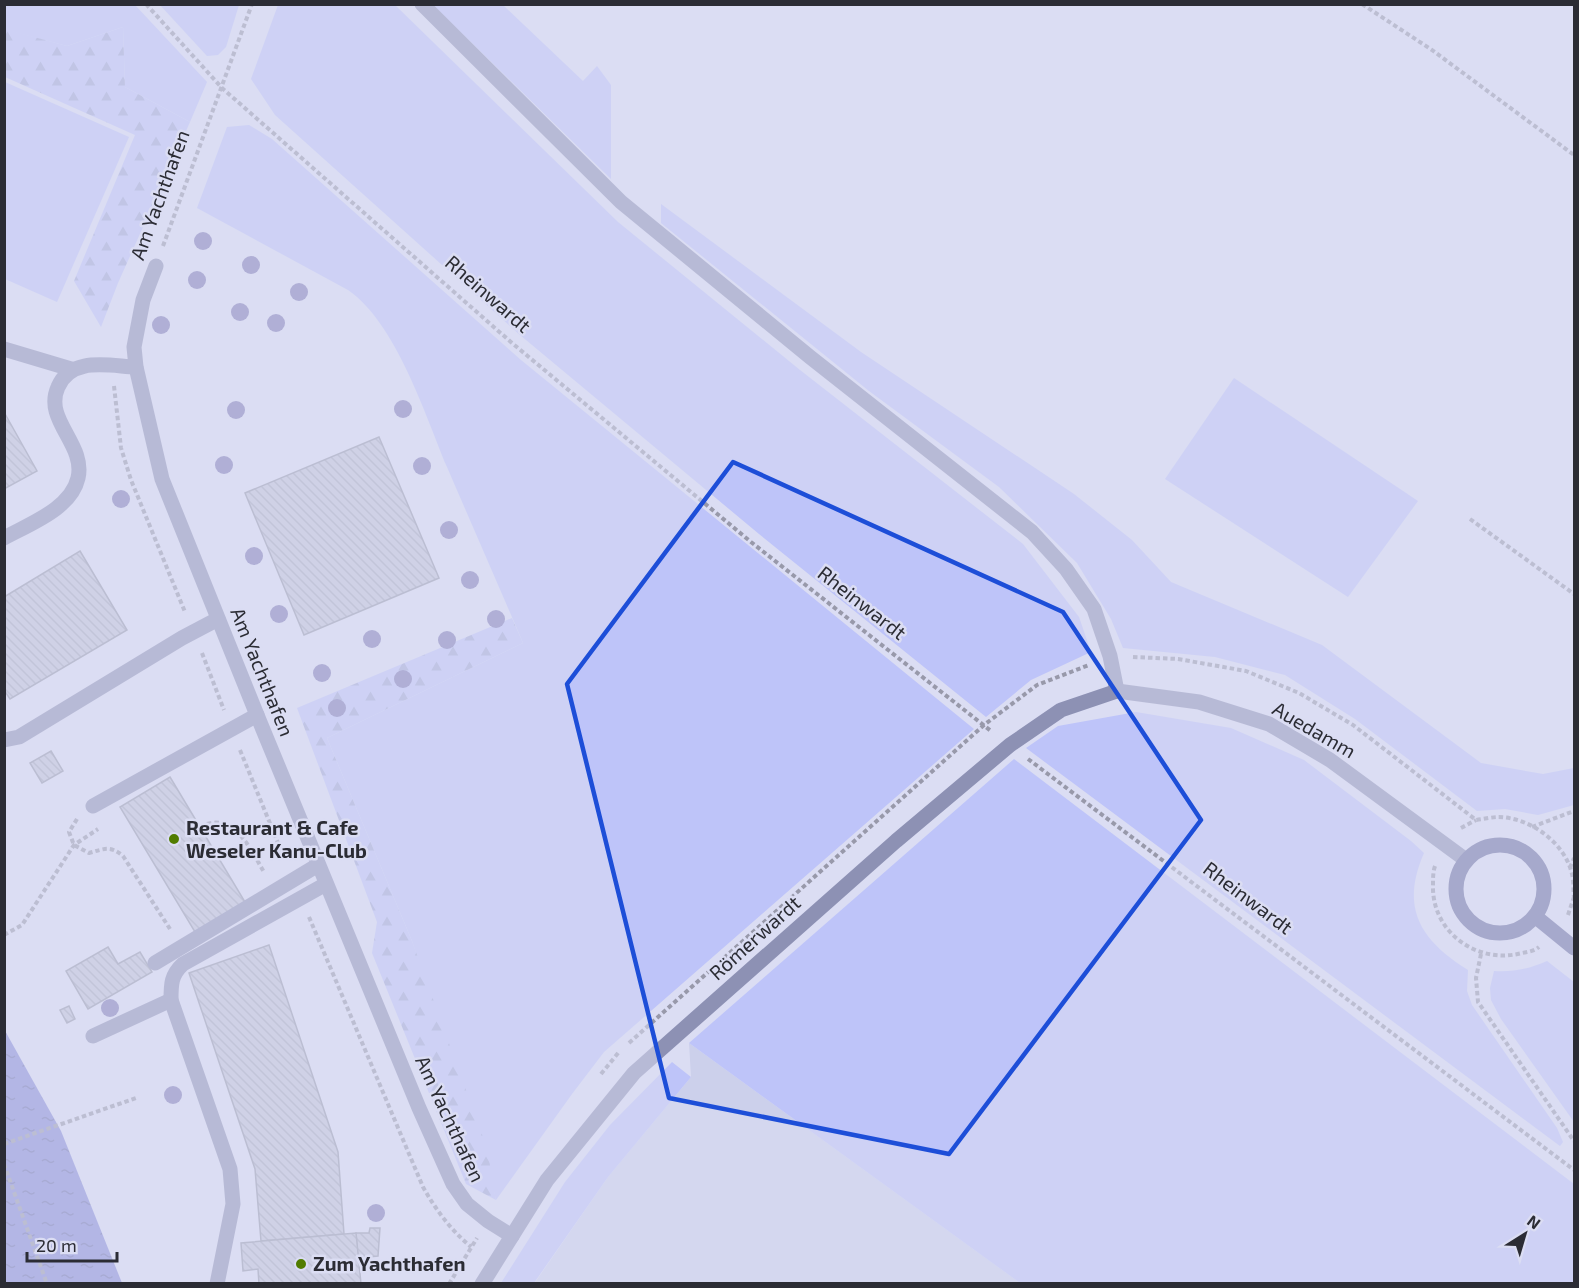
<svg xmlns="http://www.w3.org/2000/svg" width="1579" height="1288" viewBox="0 0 1579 1288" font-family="'Exo 2',sans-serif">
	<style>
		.built { fill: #ccd0eb }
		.green { fill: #bec4f9 }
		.forest { fill: url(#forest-firs) }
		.water { fill: url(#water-ripples) }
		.building { fill: url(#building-back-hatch); stroke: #9699ac; stroke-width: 1.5 }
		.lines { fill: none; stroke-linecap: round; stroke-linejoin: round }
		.path { stroke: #9899aa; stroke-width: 4; stroke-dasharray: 4.5 3; stroke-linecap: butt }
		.lane { stroke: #8d91b4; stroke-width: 15 }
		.street { stroke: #8d91b4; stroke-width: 15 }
		.secondary { stroke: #676b9d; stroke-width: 15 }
		.tree { fill: #7c78b3 }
		.marked { fill: none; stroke: #1d4ed8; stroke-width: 4.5; stroke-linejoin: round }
		.poi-dot { fill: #517c00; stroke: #dbddf3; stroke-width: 2 }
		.labels { text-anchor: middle; stroke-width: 5; stroke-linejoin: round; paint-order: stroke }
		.street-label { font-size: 20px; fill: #2b2c34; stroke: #dbddf3 }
		.poi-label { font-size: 20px; font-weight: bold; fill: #2b2c34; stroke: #dbddf3; text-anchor: start }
	</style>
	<defs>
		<pattern id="forest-firs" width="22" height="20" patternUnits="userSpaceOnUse" patternTransform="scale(1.5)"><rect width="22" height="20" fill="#bec4f9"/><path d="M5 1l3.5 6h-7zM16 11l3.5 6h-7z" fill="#a3a9d6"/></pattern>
		<pattern id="water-ripples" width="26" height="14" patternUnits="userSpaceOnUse" patternTransform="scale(1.5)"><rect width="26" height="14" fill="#8388d6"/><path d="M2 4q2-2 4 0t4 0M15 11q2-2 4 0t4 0" fill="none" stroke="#6b6fae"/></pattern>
		<pattern id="building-back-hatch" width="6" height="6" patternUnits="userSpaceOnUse" patternTransform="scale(1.5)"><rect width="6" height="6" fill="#c0c3d8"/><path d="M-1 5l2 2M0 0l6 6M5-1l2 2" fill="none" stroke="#a5a8ba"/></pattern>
	</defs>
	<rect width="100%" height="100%" fill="#dbddf3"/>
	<!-- built -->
	<path class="built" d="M689,1043l331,240 -486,1 74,-107 83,-100z"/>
	<!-- green -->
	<g class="green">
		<path d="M4,5h131l72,77 -17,40 -65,-35 -2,-60 -56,19 -61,-16z"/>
		<path d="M160,5h79l-13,42 -8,8 -11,1z"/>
		<path d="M278,5h117l223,217 182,148 223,174 56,73 12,35 -60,28 -45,37 -227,-183 -239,-199 -245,-220 -24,-36z"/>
		<path d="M433,5h72l-1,1 79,75 14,-15 14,19v94z"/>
		<path d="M5,82l124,55 -72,165 -52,-23z"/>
		<path d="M249,125l23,14 249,221 453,369 -370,323 -32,42 -76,106 -4,-17 -80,-242 -85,-203 196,-95c-25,-59 -51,-118 -76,-176 -22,-53 -51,-144 -99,-177l-151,-82 30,-81z"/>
		<path d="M661,204l200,148 213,142 58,46 39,42 151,63 159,118 62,11 31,-6v37l-36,10 -33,-6 -28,2 -122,-92 -70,-44 -70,-18 -92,-9 -12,-29 -34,-56 -78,-76 -130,-96 -208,-168z"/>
		<path d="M1234,378l184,123 -70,96 -183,-118z"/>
		<path d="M1136,712l95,16 73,32 107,81 13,12c-24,55 -4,87 44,117l-1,21 5,14 85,123 6,14 -3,4 -534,-398 32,-22z"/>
		<path d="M1014,759l560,425v99h-554l-331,-240z"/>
		<path d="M1547,961l27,21v140l-73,-103 -10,-19 -1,-12 4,-17c20,1 35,-2 53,-10z"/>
		<path d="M672,1062l19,15 -83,100 -74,106h-33l64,-101 45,-57z"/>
	</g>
	<!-- forest -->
	<g class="forest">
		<path d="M123,27l2,60 65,35 -72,161 -17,44 -27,-46 61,-146 -130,-58v-48l62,17z"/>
		<path d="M512,618l11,25 -196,95 85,203 75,207 9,52 -30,-16 -94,-231 5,-31 -80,-214z"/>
	</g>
	<!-- water -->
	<path class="water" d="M4,1029l57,102 61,152h-117z"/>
	<!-- building -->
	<g class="building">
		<path d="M4,412l33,59 -33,18z"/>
		<path d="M379,437l60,141 -135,57 -59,-142z"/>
		<path d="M80,551l47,79 -117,69 -6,-9v-93z"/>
		<path d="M51,751l12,20 -21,12 -12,-20z"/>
		<path d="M170,777l75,125 -50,30 -75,-125z"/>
		<path d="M269,945l69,207 6,82 -83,7 -6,-72 -66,-196z"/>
		<path d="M108,947l10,17 22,-12 12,20 -64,37 -22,-38z"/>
		<path d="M69,1006l6,13 -8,4 -7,-13z"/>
		<path d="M370,1228h10l-2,28 -20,2 -2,-25h13z"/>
		<path d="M356,1233l5,51h-102l-1,-15 -15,2 -2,-28z"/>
	</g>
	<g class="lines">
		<!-- path -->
		<g class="path">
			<path d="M146,4l76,84 290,255 239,199 240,189"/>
			<path d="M1362,4l70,46 142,105"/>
			<path d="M163,246l89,-242"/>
			<path d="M114,386l7,62 10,32 54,132"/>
			<path d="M1470,519l104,75"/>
			<path d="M202,653l22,57"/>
			<path d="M1133,657l45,2 68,12 53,22 54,32 123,95c8,-1 16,-3 23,-3 32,1 66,26 73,57 2,8 1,16 2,23"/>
			<path d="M240,750l45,110"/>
			<path d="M1028,759l546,411"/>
			<path d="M77,819l-8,13 5,13 15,8c15,-4 21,-8 34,3l47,73"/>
			<path d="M207,824c29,-9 45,28 57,48"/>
			<path d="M1532,827l42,-16"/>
			<path d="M1461,828l15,-8"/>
			<path d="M1435,866c-2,6 -2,12 -2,18 -2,48 44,81 89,69 6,-1 12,-2 17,-6"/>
			<path d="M1570,868l4,-10"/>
			<path d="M1568,915l6,-18"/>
			<path d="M309,917l114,270c13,23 27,42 48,60"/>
			<path d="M4,935l18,-10 52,-80 24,-16"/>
			<path d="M1481,954l-5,24 2,24 96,139"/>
			<path d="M629,1043l355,-318 53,-40 52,-20"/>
			<path d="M601,1074l18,-22"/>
			<path d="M4,1144l132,-46"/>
			<path d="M4,1164l43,120"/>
			<path d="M449,1284l28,-46"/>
		</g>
		<!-- lane -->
		<g class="lane">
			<path d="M4,349l67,20"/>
			<path d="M4,538c25,-14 67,-29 74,-60 8,-34 -35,-58 -20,-91 13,-31 51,-21 78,-20"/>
			<path d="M4,740l15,-3 163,-99 36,-19"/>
			<path d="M93,806l164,-91"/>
			<path d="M155,963l163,-98"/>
			<path d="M93,1036l78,-36"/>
			<path d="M217,1284l16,-80 -3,-35 -59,-169c0,-16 0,-25 12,-36l143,-80"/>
		</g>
		<!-- street -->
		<g class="street">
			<path d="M422,4l199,198 189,155 222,175 34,37 28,40 16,47 7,35"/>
			<path d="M156,266l-13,34 -9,47 2,20 26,112 95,236 162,393 34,76 14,20 21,17 24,15"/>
			<path d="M482,1284l65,-104 87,-107 262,-232 114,-96 51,-35 56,-19 82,11 70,22 61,36 136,100"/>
		</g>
		<!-- secondary -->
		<g class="secondary">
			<circle cx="1500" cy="889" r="44"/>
			<path d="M1536,917l38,31"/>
		</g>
	</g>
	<!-- trees -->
	<g class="tree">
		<circle cx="203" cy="241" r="9"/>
		<circle cx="251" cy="265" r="9"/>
		<circle cx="197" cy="280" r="9"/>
		<circle cx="299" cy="292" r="9"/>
		<circle cx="240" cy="312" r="9"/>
		<circle cx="276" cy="323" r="9"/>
		<circle cx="161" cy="325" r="9"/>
		<circle cx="403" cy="409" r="9"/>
		<circle cx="236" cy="410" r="9"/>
		<circle cx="224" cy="465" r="9"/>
		<circle cx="422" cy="466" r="9"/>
		<circle cx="121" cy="499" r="9"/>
		<circle cx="449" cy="530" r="9"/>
		<circle cx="254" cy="556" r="9"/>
		<circle cx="470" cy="580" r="9"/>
		<circle cx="279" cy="614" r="9"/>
		<circle cx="496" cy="619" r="9"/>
		<circle cx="372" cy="639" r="9"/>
		<circle cx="447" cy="640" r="9"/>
		<circle cx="322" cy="673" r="9"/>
		<circle cx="403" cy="679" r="9"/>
		<circle cx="337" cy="708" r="9"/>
		<circle cx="110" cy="1008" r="9"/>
		<circle cx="173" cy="1095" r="9"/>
		<circle cx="376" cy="1213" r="9"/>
	</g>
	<!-- marked area -->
	<path d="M0 0H1579V1288H0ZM733,462l330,150 138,208 -252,334 -280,-56 -102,-414z" fill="#dbddf3" fill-opacity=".55" fill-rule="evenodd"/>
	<path class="marked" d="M733,462l330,150 138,208 -252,334 -280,-56 -102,-414z"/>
	<!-- markers -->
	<g class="poi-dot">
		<circle cx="174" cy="839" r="6"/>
		<circle cx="301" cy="1264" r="6"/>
	</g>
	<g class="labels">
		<!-- street labels -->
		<g class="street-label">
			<text transform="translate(160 195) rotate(-70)" y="7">Am Yachthafen</text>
			<text transform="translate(488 294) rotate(41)" y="7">Rheinwardt</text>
			<text transform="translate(862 603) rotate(38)" y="7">Rheinwardt</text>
			<text transform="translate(262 672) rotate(68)" y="7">Am Yachthafen</text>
			<text transform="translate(1314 730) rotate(30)" y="7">Auedamm</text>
			<text transform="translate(1248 898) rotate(37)" y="7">Rheinwardt</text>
			<text transform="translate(755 938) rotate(-42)" y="7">Römerwardt</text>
			<text transform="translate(450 1119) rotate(65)" y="7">Am Yachthafen</text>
		</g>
		<!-- poi labels -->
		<g class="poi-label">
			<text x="186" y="835">Restaurant &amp; Cafe<tspan x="186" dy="23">Weseler Kanu-Club</tspan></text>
			<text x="313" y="1271">Zum Yachthafen</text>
		</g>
	</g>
	<!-- border -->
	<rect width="1579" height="1288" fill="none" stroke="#2b2c34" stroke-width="12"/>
	<!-- north arrow -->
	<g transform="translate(1525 1234) rotate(37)" stroke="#dbddf3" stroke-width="4.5" paint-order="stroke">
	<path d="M0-4.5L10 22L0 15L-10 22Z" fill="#2b2c34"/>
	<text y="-9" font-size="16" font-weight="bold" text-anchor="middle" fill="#2b2c34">N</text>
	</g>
	<!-- scale -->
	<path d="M27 1252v9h90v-9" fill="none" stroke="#2b2c34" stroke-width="3"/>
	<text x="36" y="1252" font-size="18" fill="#2b2c34" stroke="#dbddf3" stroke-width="4.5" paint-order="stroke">20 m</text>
</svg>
